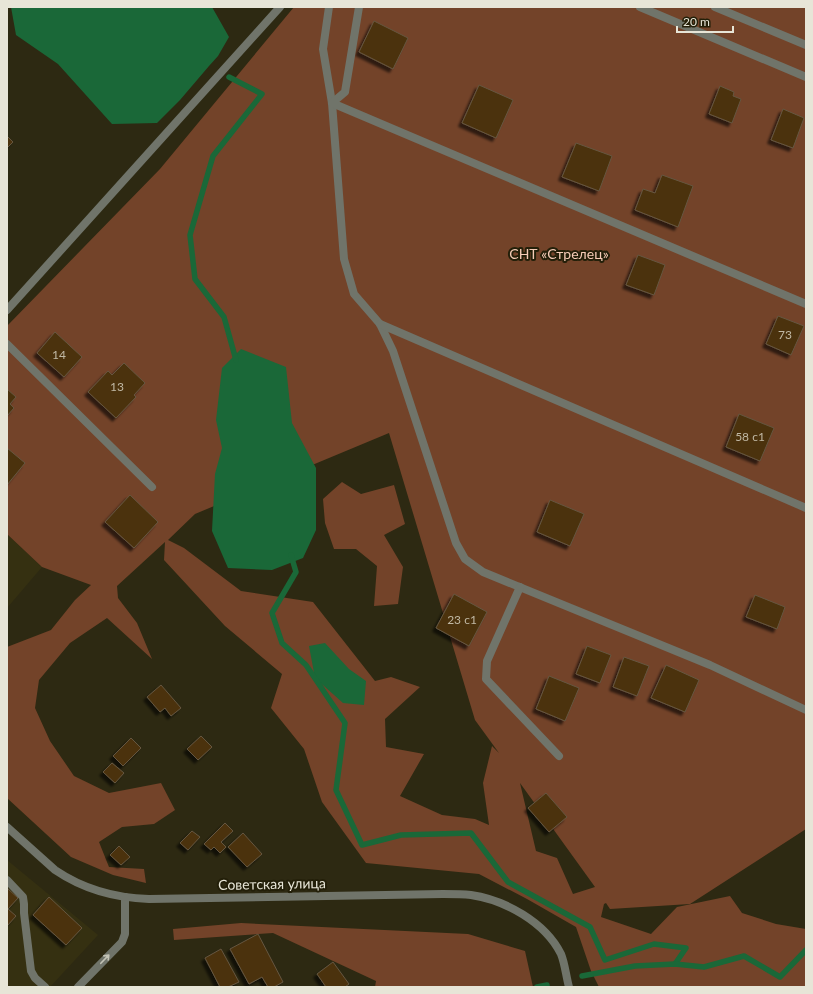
<svg xmlns="http://www.w3.org/2000/svg" width="813" height="994" viewBox="0 0 813 994" font-family="Lato,sans-serif">
	<style>
		.built { fill: #353011 }
		.green { fill: #734329; fill-rule: evenodd }
		.water { fill: #1a6838 }
		.lines { fill: none; stroke-linecap: round; stroke-linejoin: round }
		.stream { stroke: #1a6838; stroke-width: 5.5 }
		.building { fill: #4c320a; stroke: #655641; filter: url(#shadow) }
		.service { stroke: #70746a; stroke-width: 8 }
		.minor { stroke: #70746a; stroke-width: 8 }
		.tertiary { stroke: #70746a; stroke-width: 8 }
		.oneway { stroke: #c3c3b6 }
		.labels { text-anchor: middle; stroke-width: 4; stroke-linejoin: round; paint-order: stroke }
		.number-label { font-size: 12px; fill: #c0b8a4 }
		.park-label { font-size: 14px; fill: #f6ccb7; stroke: #231f09 }
		.street-label { font-size: 14px; fill: #e7e5d7; stroke: #231f09 }
	</style>
	<defs>
		<filter id="shadow"><feDropShadow dx="-3.5" dy="3.5" stdDeviation="1" flood-color="#0009"/></filter>
	</defs>
	<rect width="100%" height="100%" fill="#2d2912"/>
	<!-- built -->
	<g class="built">
		<path d="M7,534l35,33 -35,41z"/>
		<path d="M7,860l91,75 -48,52h-43z"/>
	</g>
	<!-- green -->
	<g class="green">
		<path d="M294,7h512v822l-116,75 -80,5 -4,-6 -2,1 -3,13 50,17 26,-27 53,-11 12,17 34,11 30,5v58h-207l-8,-16 -15,-44 -49,-28 -48,-25 -113,-11 -44,-61 -18,-53 -33,-41 11,-34 -57,-48 -61,-66 1,-18 -48,44 1,12 19,25 15,36 -45,-41 -37,25 -31,37 -4,28 15,33 24,35 35,17 52,-10 14,27 -21,14 -32,3 -23,15 10,25 35,2 2,14 -33,-8 -42,-18 -64,-59v-151l44,-17 24,-30 16,-15 -49,-18 -35,-33v-208l153,-157zM389,433l86,287 24,33 -7,-7 -9,37 6,42 -14,-6 -33,-4 -42,-19 24,-42 -38,-7 -1,-28 35,-32 -29,-10 -16,4 -62,-79 -72,-11 -57,-43 -16,-8 27,-26zM520,783l75,104 -22,7 -16,-36 -21,-7z"/>
		<path d="M342,482l19,12 33,-9 11,39 -21,11 19,32 -5,37 -24,2 3,-40 -21,-17h-22l-9,-26 -2,-24z"/>
		<path d="M241,923l227,11 57,17 8,36h-158l1,-6 -103,-48 -99,7 -1,-11z"/>
	</g>
	<!-- water -->
	<g class="water">
		<path d="M11,7h201l17,30 -11,19 -9,10 -29,34 -23,23 -45,1 -54,-60 -42,-29z"/>
		<path d="M241,349l45,18 6,56 24,45v62l-13,28 -31,12 -44,-2 -16,-37 3,-57 7,-26 -6,-28 6,-52z"/>
		<path d="M325,643l24,26 17,12 -2,24 -21,-2 -28,-25 -6,-32z"/>
	</g>
	<g class="lines">
		<!-- stream -->
		<g class="stream">
			<path d="M229,77l33,17 -49,62 -23,79 5,44 29,38 12,43"/>
			<path d="M291,555l5,17 -24,41 10,30 24,22 39,58 -9,67 26,55 39,-10 70,-2 37,49 82,45 15,33 49,-16 32,4 -11,16"/>
			<path d="M582,976l53,-10 40,-2 29,3 40,-11 36,21 26,-27"/>
			<path d="M537,987l10,-2"/>
		</g>
	</g>
	<!-- building -->
	<g class="building">
		<path d="M374,21l34,17 -15,31 -34,-17z"/>
		<path d="M479,85l34,15 -17,38 -34,-15z"/>
		<path d="M720,86l14,6 -1,4 8,3 -9,24 -23,-9z"/>
		<path d="M783,109l21,9 -11,30 -22,-8z"/>
		<path d="M7,136l6,6 -6,6z"/>
		<path d="M576,143l36,13 -13,35 -37,-14z"/>
		<path d="M662,175l31,11 -15,41 -43,-17 8,-21 12,4z"/>
		<path d="M638,255l27,10 -11,30 -28,-10z"/>
		<path d="M778,316l26,10 -13,29 -25,-11z"/>
		<path d="M55,332l27,25 -18,20 -27,-24z"/>
		<path d="M124,363l21,20 -11,12 2,2 -20,21 -28,-26 20,-21 4,4z"/>
		<path d="M7,389l9,8 -6,7 4,4 -7,8z"/>
		<path d="M739,414l35,14 -14,33 -34,-14z"/>
		<path d="M7,448l18,15 -18,22z"/>
		<path d="M130,495l28,27 -24,26 -29,-26z"/>
		<path d="M550,500l34,14 -14,32 -33,-14z"/>
		<path d="M454,594l33,18 -18,34 -33,-18z"/>
		<path d="M755,595l30,12 -8,22 -31,-12z"/>
		<path d="M587,646l24,9 -11,28 -24,-9z"/>
		<path d="M624,657l25,9 -12,30 -24,-9z"/>
		<path d="M666,665l33,15 -14,32 -34,-14z"/>
		<path d="M549,676l30,12 -14,33 -29,-12z"/>
		<path d="M161,685l20,23 -10,8 -6,-8 -5,4 -13,-15z"/>
		<path d="M201,736l11,11 -14,13 -11,-11z"/>
		<path d="M131,738l10,10 -18,18 -10,-10z"/>
		<path d="M112,763l12,10 -9,10 -12,-11z"/>
		<path d="M546,793l21,24 -18,15 -21,-24z"/>
		<path d="M225,823l8,8 -12,11 5,5 -6,6 -6,-6 -3,3 -7,-6z"/>
		<path d="M192,831l8,6 -12,13 -8,-7z"/>
		<path d="M243,833l19,21 -15,13 -19,-20z"/>
		<path d="M119,846l11,11 -9,8 -11,-10z"/>
		<path d="M7,888l11,10 -10,11 8,7 -9,10z"/>
		<path d="M49,897l33,31 -16,17 -33,-30z"/>
		<path d="M258,934l25,48 -9,5h-6l-6,-10 -13,7 -19,-35z"/>
		<path d="M221,949l18,33 -11,5h-8l-15,-29z"/>
		<path d="M333,962l16,22 -4,3h-19l-9,-13z"/>
	</g>
	<g class="lines">
		<!-- service -->
		<g class="service">
			<path d="M329,7l-6,42 9,54 12,156 10,35 26,30 13,27 63,192 9,16 18,13 227,93 96,45"/>
			<path d="M359,7l-14,85 -13,11 474,201"/>
			<path d="M640,7l166,70"/>
			<path d="M715,7l91,38"/>
			<path d="M380,324l426,184"/>
			<path d="M7,344l145,143"/>
			<path d="M520,587l-33,74 -1,18 73,77"/>
			<path d="M7,880l16,17 1,7v9l7,58 4,7 10,9"/>
		</g>
		<!-- minor -->
		<g class="minor">
			<path d="M7,310l273,-303"/>
			<path d="M78,987l44,-45 3,-8v-37"/>
		</g>
		<!-- tertiary -->
		<path class="tertiary" d="M7,827l48,43c28,19 60,28 94,29l294,-5c9,0 19,0 28,1 34,5 74,27 90,59 4,10 5,22 8,33"/>
	</g>
	<!-- one-way arrows -->
	<defs><path id="oneway-shaft" d="M-6 0H5M1.5-3L5.5 0L1.5 3" fill="none" stroke-width="1.6" stroke-linecap="round" stroke-linejoin="round"/></defs>
	<use class="oneway" href="#oneway-shaft" transform="translate(105 959) rotate(-46)"/>
	<g class="labels">
		<!-- number labels -->
		<g class="number-label">
			<text x="785" y="339">73</text>
			<text x="59" y="359">14</text>
			<text x="117" y="391">13</text>
			<text x="750" y="441">58 с1</text>
			<text x="462" y="624">23 с1</text>
		</g>
		<!-- park labels -->
		<g class="park-label">
			<text x="559" y="259">СНТ «Стрелец»</text>
		</g>
		<!-- street labels -->
		<g class="street-label">
			<text transform="translate(272 884) rotate(-1)" y="5">Советская улица</text>
		</g>
	</g>
	<!-- border -->
	<rect width="813" height="994" fill="none" stroke="#e7e5d7" stroke-width="16"/>
	<!-- scale -->
	<path d="M677 26v6h56v-6" fill="none" stroke="#e7e5d7" stroke-width="2"/>
	<text x="683" y="26" font-size="12" fill="#e7e5d7" stroke="#231f09" stroke-width="3" paint-order="stroke">20 m</text>
</svg>
